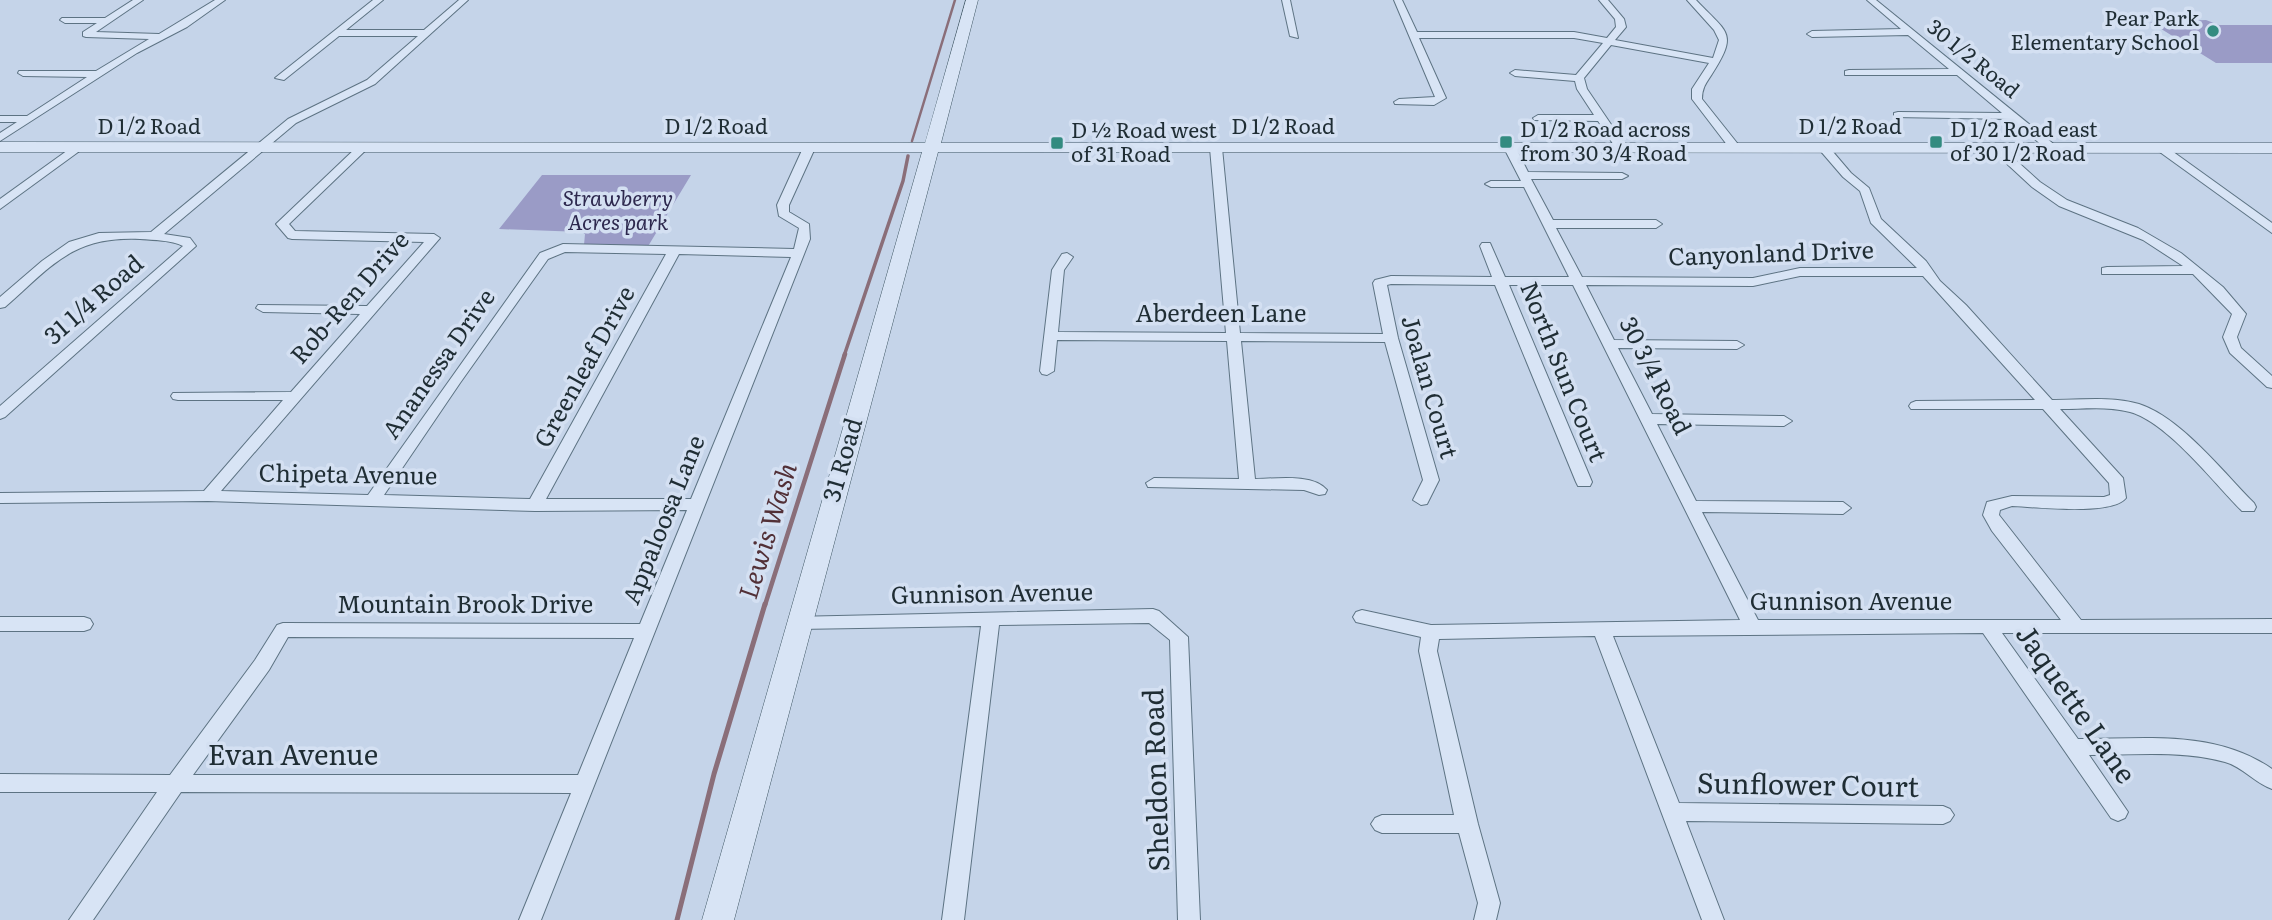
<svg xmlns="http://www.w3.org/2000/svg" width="2272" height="920" viewBox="0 0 2272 920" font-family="Literata,serif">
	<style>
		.green { fill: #9a9bc6 }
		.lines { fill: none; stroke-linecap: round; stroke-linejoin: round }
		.stream-far3 { stroke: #8a6e79; stroke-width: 2.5 }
		.stream-far2 { stroke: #8a6e79; stroke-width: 3.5 }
		.stream-far1 { stroke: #8a6e79; stroke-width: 4.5 }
		.stream { stroke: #8a6e79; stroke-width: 5 }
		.street-casing { stroke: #5d7383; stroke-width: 2 }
		.secondary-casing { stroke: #405764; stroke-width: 1 }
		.street { fill: #d8e4f5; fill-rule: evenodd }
		.secondary { fill: #d8e4f5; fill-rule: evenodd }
		.poi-dot { fill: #338b80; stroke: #d4e0f2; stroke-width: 2.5 }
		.labels { text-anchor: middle; stroke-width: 7; stroke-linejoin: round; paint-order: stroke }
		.far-poi-label { font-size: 21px; fill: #1f2d34; stroke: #d4e0f2; text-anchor: start }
		.far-street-label { font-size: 21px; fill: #1f2d34; stroke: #d4e0f2 }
		.far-park-label { font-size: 21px; font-style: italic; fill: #2d284e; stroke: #d4e0f2 }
		.street-label { font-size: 24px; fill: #1f2d34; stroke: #d4e0f2 }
		.water-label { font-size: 26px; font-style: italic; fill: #523037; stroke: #d4e0f2 }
		.near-street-label { font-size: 28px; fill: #1f2d34; stroke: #d4e0f2 }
	</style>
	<rect width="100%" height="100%" fill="#c5d4e9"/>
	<!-- green -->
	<g class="green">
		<path d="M2206,20l13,5h53v38h-56l-66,-41z"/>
		<path d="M542,175h149l-44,73 -63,-3 1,-11 -3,-2 -83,-3z"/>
	</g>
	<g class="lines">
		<!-- stream-far3 -->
		<path class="stream-far3" d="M912,141l43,-141"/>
		<!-- stream-far2 -->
		<path class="stream-far2" d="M844,356l59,-175 5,-25"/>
		<!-- stream-far1 -->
		<path class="stream-far1" d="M765,605l80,-251"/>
		<!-- stream -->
		<path class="stream" d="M677,920l37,-146 51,-170"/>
		<defs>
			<g id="street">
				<path d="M133,0h10l-47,32 63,2 56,-34h10l-38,27 -50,26 -137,88v-8l17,-11h-17v-6h27l60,-39 -64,-1 -5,-3 1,-2h77l53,-32 -63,-2 -3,-1v-4l14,-9h-32l-5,-3 2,-2h43z"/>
				<path d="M373,0h10l-37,30h78l35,-30h9l-93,84 -79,39 -132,111 26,4 6,8 -191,171 -5,2v-13l183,-160c-12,-6 -29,-6 -43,-7 -68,-3 -88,27 -135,68l-5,1v-11l42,-36 27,-19 30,-9 52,-1 137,-113 79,-39 51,-44h-79l-55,44 -9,-2z"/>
				<path d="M1282,0h8l8,38 -8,-2z"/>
				<path d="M1394,0h8l15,32h157l33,6 9,-11 -1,-8 -16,-19h9l16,19 2,8 -11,13 98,18 6,-18 -5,-10 -27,-30h9c31,33 43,32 16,74 -6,9 -10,14 -10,25l39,49 -10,2 -39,-51v-10l17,-26 -98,-18 -27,33 3,11 40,59 -2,2h-8l-19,-29 -64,-1 -1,-2 5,-3h56l-17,-26 -2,-8 -60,-5 -5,-3 5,-3 61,5 27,-32 -29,-5h-155l27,60 -12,7 -39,-1 -1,-2 5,-3 36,-2z"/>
				<path d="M1867,0h9l180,146v4h-8l-38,-31 -116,-2v-4l4,-1 104,1 -45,-38h-112v-4l4,-1 100,-1 -41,-34 -96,2 -5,-3 5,-3 89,-2z"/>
				<path d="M75,145l10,2 -85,62v-10z"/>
				<path d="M809,145l6,3 -26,57v7l20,12 1,15 -269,681h-22l52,-127 -390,-1 -88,128h-24l88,-128h-157v-18l170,1 85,-115 22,-35 6,-2 357,1 47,-114 -152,1 -327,-10 -208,2v-10l204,-2 79,-91h-105l-5,-1 -2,-3 2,-3 118,-1 69,-78 -97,-2 -7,-4 2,-3 109,1 57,-64 -132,-3 -4,-1 -12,-14 82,-78 10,2 -79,76 6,7 139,3 6,4 -219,253 147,4 172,-242 23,-9 231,5 5,-21 -20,-12 -2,-11 26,-57zM565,252l101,2 -136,245 -146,-4 76,-112 88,-124zM679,254l112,3 -100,242h-145zM288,637l346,1 -56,137h-385l76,-105z"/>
				<path d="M1216,145l6,3 18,185 143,1 -10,-51 2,-3 16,-4 101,1 -12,-31 2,-3h8l15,34h64l-45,-90h-33l-6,-3 6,-3h30l-17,-33 6,-3 6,3 12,24 94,1 6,3 -6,3h-91l22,41h103l6,4 -6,4h-100l26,49 171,1 47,-10h117l-46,-45 -11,-32 -17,-14 -25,-29 10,-2 23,27 18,15 12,31 45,42 14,20 26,24 86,95c28,0 59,-4 87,4 41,13 84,68 115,99l2,4 -2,4h-12c-28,-28 -75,-89 -112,-99 -22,-6 -47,-3 -70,-3l63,69 3,20c-14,18 -90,9 -114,8l-12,4 -1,5 82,105 191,-1v14h-270l76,106c65,0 137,-10 194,30v20c-17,-6 -29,-22 -47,-27 -43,-12 -92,-7 -136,-7l39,57 -3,6 -7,3 -7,-3 -128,-185 -370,3 66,167 264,3 7,3 4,6 -4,6 -7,3 -257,-3 38,99h-22l-107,-284 -156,3 -2,12 41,173 22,79 -4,17h-22l4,-17 -19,-70h-77l-7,-3 -4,-6 4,-6 7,-3h72l-35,-164 2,-14 -65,-15 -3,-5 3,-5 6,-2 69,15 309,-5 -167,-335h-64l83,197 -2,4h-12l-2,-4 -81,-197 -104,-1 -4,1 11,53 41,142 -12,24 -6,1 -8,-5 10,-20 -38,-138 -144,-1 14,138c20,0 58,-6 72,11l-2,4 -6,1 -15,-5 -156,-3 -2,-4 8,-5 85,1 -12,-138 -170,-1 -3,31 -7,4 -5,-1 -2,-3 12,-101 10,-16 5,-1 6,4 -9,13 -6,62 168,1 -16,-185zM1800,276h123l112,124 -119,1 -5,2 -2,3 2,3h132l66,74 1,12 -6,2 -92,-1 -25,6 -4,13 9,16 69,89h-303l-56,-108 141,2 8,-6 -8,-6 -147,-1 -39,-77 127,2 8,-5 -8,-5 -132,-2 -34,-66 119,1 7,-4 -7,-4 -123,-1 -28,-55 167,1z"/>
				<path d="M1992,146h8l40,36 27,18 71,28 43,25 42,34 23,27 -9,23 4,11 31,28v12l-5,-1 -37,-34 -7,-16 9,-23 -39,-40h-91v-6l5,-1 76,-1 -40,-26 -84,-34 -27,-19 -40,-37z"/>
				<path d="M2157,146h8l107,77v10l-115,-83z"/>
				<path d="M1153,609l6,2 29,26 12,283h-22l-8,-280 -21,-17 -150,2 -35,295h-22l39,-294 -183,3 -6,-2 -3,-5 3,-5z"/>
				<path d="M0,617h84l6,2 3,5 -3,5 -6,2h-84z"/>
			</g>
			<path id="secondary" d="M966,0h12l-37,143h1331v10l-1334,-1 -204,768h-32l220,-768h-922v-10l925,1z"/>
		</defs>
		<!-- street casing -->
		<use href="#street" class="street-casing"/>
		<!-- secondary casing -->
		<use href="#secondary" class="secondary-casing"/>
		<!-- street -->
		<use href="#street" class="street"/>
		<!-- secondary -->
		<use href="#secondary" class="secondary"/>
	</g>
	<!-- markers -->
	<g class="poi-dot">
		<circle cx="2213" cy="31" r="7"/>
		<rect x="1499" y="135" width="14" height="14" rx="3.5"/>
		<rect x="1929" y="135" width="14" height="14" rx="3.5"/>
		<rect x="1050" y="136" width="14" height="14" rx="3.5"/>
	</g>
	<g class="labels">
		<!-- far-poi labels -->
		<g class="far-poi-label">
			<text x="2199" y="26" text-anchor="end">Pear Park<tspan x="2199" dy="24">Elementary School</tspan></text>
			<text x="1520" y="137">D 1/2 Road across<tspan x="1520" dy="24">from 30 3/4 Road</tspan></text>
			<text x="1950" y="137">D 1/2 Road east<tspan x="1950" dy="24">of 30 1/2 Road</tspan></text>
			<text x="1071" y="138">D ½ Road west<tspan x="1071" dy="24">of 31 Road</tspan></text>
		</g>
		<!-- far-street labels -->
		<g class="far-street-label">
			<text transform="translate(1973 59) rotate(39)" y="7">30 1/2 Road</text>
			<text x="149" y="134">D 1/2 Road</text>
			<text x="716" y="134">D 1/2 Road</text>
			<text x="1283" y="134">D 1/2 Road</text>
			<text x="1850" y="134">D 1/2 Road</text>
		</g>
		<!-- far-park labels -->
		<g class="far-park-label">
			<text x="618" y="206">Strawberry<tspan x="618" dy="24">Acres park</tspan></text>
		</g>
		<!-- street labels -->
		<g class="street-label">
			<text transform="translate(1771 254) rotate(-2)" y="8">Canyonland Drive</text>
			<text transform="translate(350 298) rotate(-49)" y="8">Rob-Ren Drive</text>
			<text transform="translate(94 300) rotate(-41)" y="8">31 1/4 Road</text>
			<text x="1221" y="322">Aberdeen Lane</text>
			<text transform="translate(439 364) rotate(-55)" y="8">Ananessa Drive</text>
			<text transform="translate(585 367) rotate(-61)" y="8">Greenleaf Drive</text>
			<text transform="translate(1563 372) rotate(68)" y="8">North Sun Court</text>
			<text transform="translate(1655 376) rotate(63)" y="8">30 3/4 Road</text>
			<text transform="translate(1429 387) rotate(74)" y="8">Joalan Court</text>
			<text transform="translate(843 460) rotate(-74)" y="8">31 Road</text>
			<text transform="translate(348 475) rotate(1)" y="8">Chipeta Avenue</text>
			<text transform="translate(664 520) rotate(-68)" y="8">Appaloosa Lane</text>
			<text transform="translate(992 594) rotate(-1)" y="8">Gunnison Avenue</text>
			<text x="1851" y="610">Gunnison Avenue</text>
			<text x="465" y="613">Mountain Brook Drive</text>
		</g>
		<!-- water labels -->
		<g class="water-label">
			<text transform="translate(768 531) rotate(-73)" y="9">Lewis Wash</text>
		</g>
		<!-- near-street labels -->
		<g class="near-street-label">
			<text transform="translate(2076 704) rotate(55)" y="10">Jaquette Lane</text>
			<text x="293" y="765">Evan Avenue</text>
			<text transform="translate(1156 780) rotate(-92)" y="10">Sheldon Road</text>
			<text transform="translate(1808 785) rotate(1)" y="10">Sunflower Court</text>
		</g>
	</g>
</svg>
